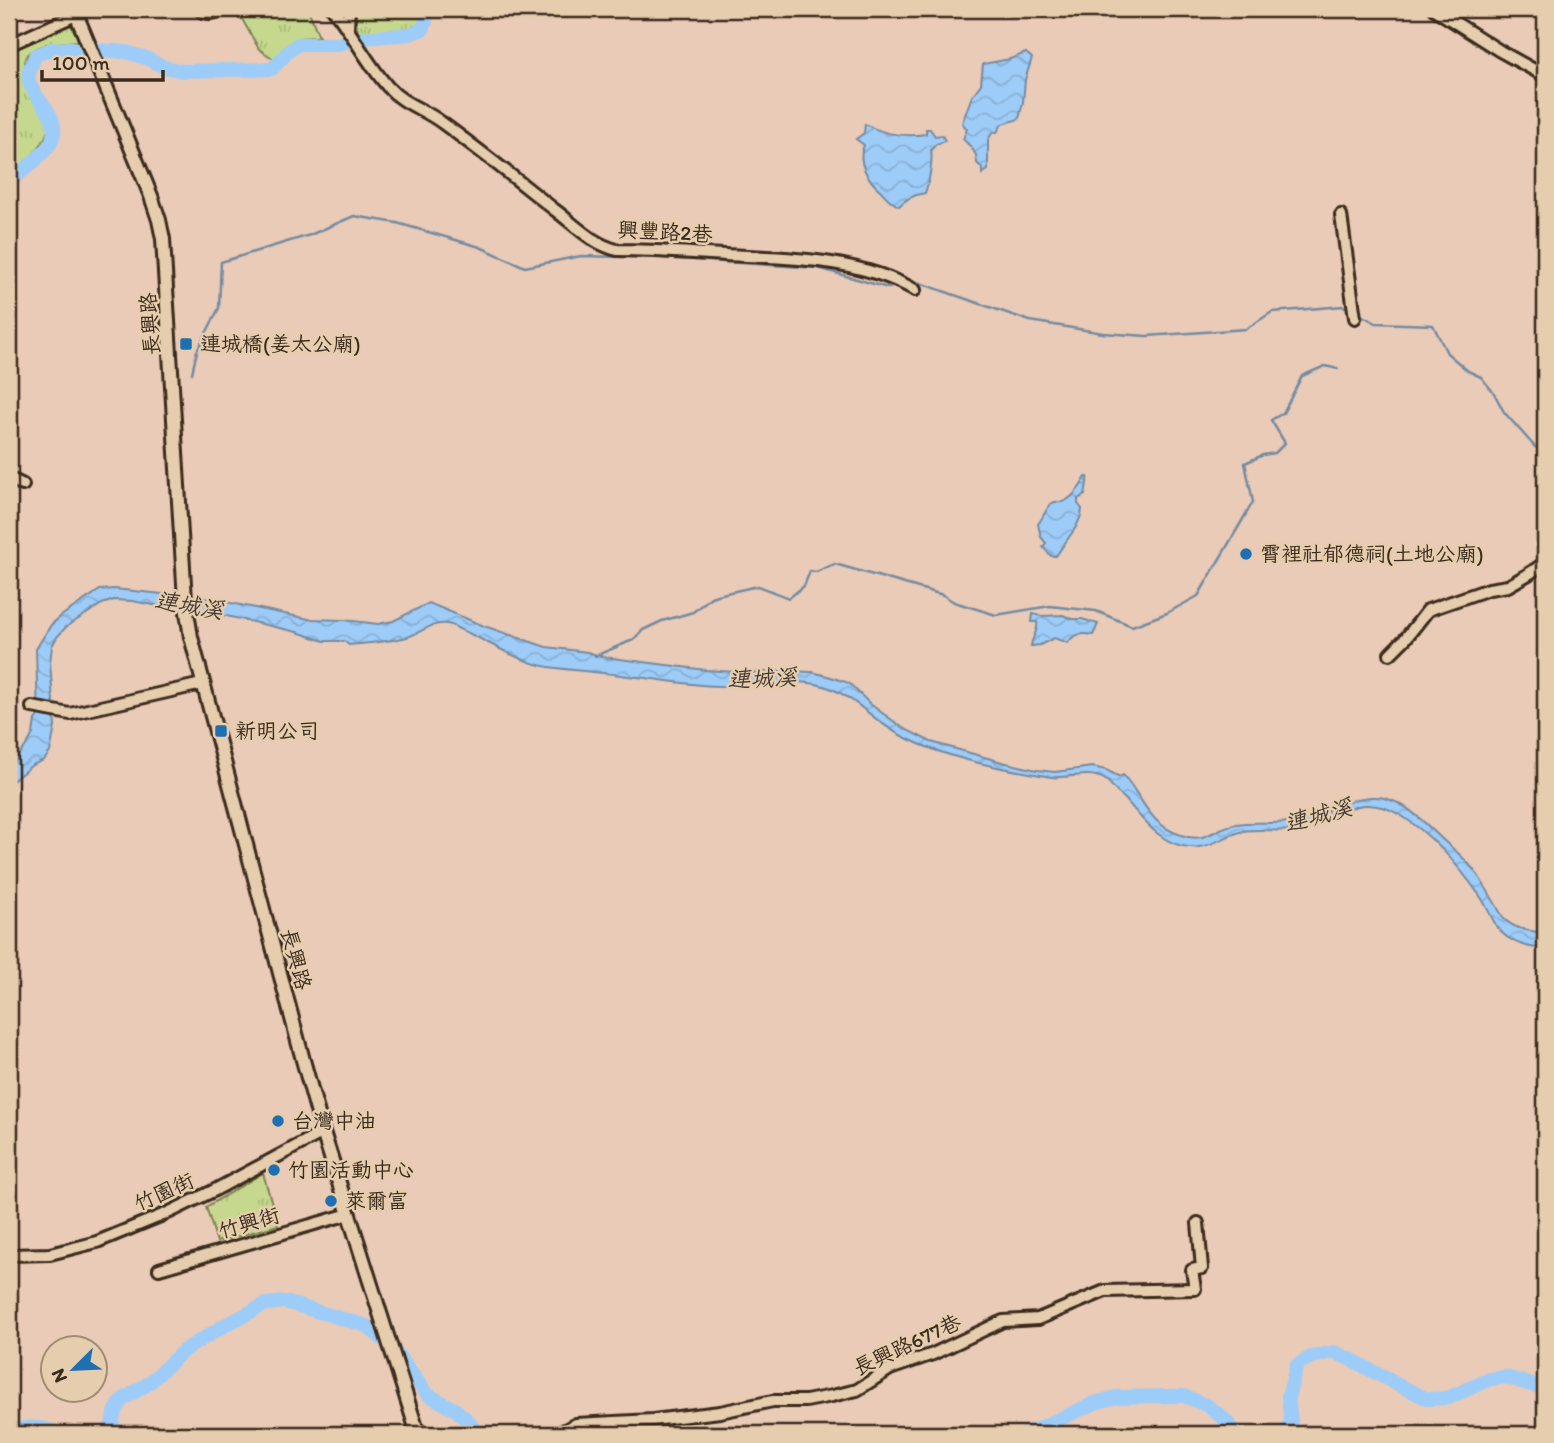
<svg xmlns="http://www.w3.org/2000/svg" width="1554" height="1443" viewBox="0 0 1554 1443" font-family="Itim,'LXGW WenKai TC',sans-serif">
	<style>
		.park { fill: url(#park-tufts); stroke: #808156; stroke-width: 2 }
		.water { fill: url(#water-waves); stroke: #768ba1; stroke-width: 2 }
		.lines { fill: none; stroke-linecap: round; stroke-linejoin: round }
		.stream { stroke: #768ba1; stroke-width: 2.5 }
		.river { stroke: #9dccf8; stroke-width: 14 }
		.minor-casing { stroke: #3b2a1e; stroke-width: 16 }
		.major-casing { stroke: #3b2a1e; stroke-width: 18 }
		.minor { stroke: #e5cdad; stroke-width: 10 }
		.major { stroke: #e5cdad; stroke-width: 12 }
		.poi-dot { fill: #1f6fb2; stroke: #e5cdad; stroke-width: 2.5 }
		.labels { text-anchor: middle; stroke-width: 5; stroke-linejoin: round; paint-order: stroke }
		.street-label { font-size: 21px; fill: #3b2a1e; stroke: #e5cdad }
		.poi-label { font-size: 21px; fill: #3b2a1e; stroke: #e5cdad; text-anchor: start }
		.water-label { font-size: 23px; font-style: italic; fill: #453a34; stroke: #e5cdad }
	</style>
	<defs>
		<pattern id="park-tufts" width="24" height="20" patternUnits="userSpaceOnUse" patternTransform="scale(1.75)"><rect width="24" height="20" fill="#c5d88d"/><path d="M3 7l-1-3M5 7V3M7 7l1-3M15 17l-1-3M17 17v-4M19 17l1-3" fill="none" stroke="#aaba79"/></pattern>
		<pattern id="water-waves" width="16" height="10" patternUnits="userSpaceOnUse" patternTransform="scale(1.75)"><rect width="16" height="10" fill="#9dccf8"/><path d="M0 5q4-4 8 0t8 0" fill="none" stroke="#88afd4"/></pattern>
	</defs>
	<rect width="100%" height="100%" fill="#e9cbb7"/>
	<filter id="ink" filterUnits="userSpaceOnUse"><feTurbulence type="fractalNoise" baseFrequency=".0143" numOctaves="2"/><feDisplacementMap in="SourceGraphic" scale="14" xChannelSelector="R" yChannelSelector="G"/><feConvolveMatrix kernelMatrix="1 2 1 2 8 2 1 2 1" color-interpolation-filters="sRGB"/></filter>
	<g filter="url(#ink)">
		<!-- park -->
		<g class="park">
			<path d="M245,9h63l11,28 -21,1 -24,21 -15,-10 -21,-37z"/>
			<path d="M354,9h70l-6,19 -60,5z"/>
			<path d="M66,25l6,1 7,15c-14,1 -44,2 -52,15 -2,3 -2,11 -3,16 0,9 3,18 8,25 7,9 18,15 17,28 -1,17 -26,42 -40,50v-125z"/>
			<path d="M263,1173l15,52 -61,17 -11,-35z"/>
		</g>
		<!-- water -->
		<g class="water">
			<path d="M1026,53l6,5 -7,22 -2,22 -4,17 -17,5 -5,8 -5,1 -4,7v30l-6,4v-6l-5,-5 -1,-8 -5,-8 -8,-8 4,-10 -5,-6 10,-27 9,-12 2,-20 27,-5z"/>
			<path d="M865,124c19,11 39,13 61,10v-5h4l5,7 7,-1 3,6 -9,3 -5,6c2,11 -2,32 -6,43 -11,2 -18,5 -26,13 -8,-3 -12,-9 -18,-15 -13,-11 -25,-29 -17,-46l-8,-6 8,-6z"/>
			<path d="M1086,477h2l-3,18 -7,4v5l4,5 -1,7 -5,11 -20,29h-5l-8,-9 3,-4 -5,-6 -3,-13c5,-6 8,-15 13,-20 8,-5 3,0 11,-2 11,-3 19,-16 24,-25z"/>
			<path d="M114,589l97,10 98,20 36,1 33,4 15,-3 36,-18 55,23 62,21 41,5 17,5 102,13 44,3 37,-2 25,1 19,5 18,6 21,21 33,24 28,14 71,20 35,8 18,2 37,-5 14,3 14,7 3,-2c21,24 25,49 58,60 26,9 32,-7 55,-11 20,-3 40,1 59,-3 26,-5 48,-22 76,-24 30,-2 51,24 71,42 11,10 23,19 31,30 12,15 21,33 31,50 12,11 25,12 41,14v16c-11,-1 -26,-4 -35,-10 -16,-9 -20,-29 -30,-43 -21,-30 -47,-60 -78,-80 -48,-29 -68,8 -110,14 -16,2 -32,-2 -48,1 -16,3 -29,14 -45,16 -32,4 -55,-25 -72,-46 -4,-5 -9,-7 -12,-11 -3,-4 -6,-8 -11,-11 -16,-9 -35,0 -52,-2 -51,-9 -102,-17 -148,-40 -29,-14 -50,-42 -80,-51 -34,-10 -72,2 -106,0 -30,-1 -60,-7 -90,-10 -26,-4 -53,-5 -79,-9 -30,-5 -56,-23 -83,-35 -7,-2 -12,-7 -19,-8 -16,-2 -26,9 -40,13 -19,5 -38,6 -58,8l-5,-4h-20l-27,-9 -88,-20 -33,-3 -44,-8 -18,-1 -12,4 -36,23 -9,10 -5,9 -2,16 5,65 -5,25 -6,8 -12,5 -23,19v-16l19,-25 5,-9 2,-14 3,-4 -2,-67 15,-24 10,-9 39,-26z"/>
			<path d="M1033,614l9,2 21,-1 9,4h10l16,5 -5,11c-10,-2 -19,-2 -25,8l-14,-5 -14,7 -9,1c1,-9 8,-16 6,-24h-5z"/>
		</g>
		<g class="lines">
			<!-- stream -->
			<g class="stream">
				<path d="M909,282l5,-1 116,40 73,12 44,3 99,-7 26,-17 72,-6 6,4"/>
				<path d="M1359,314l17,9 57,2 14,28 21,18 13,6 13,16 10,19 31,35 10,2"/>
				<path d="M192,373l5,-22 22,-43 2,-46 89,-27 44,-19 43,7 83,24 45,20 56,-11 81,2 156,10 70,20 8,-2"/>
				<path d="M595,656l38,-16 10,-10 19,-9 31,-9 18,-15 6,-2 41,-9 31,12 15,-12 6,-15 6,1 19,-8 108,31 11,7 42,13 54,-9 46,5 36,15 35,-13 31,-17 55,-94 -8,-39 18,-8 12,-2 10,-10 -14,-23 12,-7 19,-37 23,-10 13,3"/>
			</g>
			<!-- river -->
			<g class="river">
				<path d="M9,182c11,-9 38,-29 43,-42 10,-26 -18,-38 -23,-59 -2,-9 3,-18 7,-26l16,-6 18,-1 56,4 20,6 18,9 19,4 89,-2 17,-18 9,-7h40l23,-6 49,-4 13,-5 7,-20"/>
				<path d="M9,1432c19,-6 32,-7 50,2"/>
				<path d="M106,1434l5,-6 4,-16 7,-12 27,-17 34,-32 44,-27 39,-20 19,-2 82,24 24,20 36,48 29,16 13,12 9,12"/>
				<path d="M1026,1434l69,-31 21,-6 49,-1h19l24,10 15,12 15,16"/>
				<path d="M1286,1434l5,-12 -3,-25 9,-32 14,-8 23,-5 20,9 44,24 30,14 20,-1 42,-19 16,-2 39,12"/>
			</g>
			<defs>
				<g id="minor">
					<path d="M199,9c9,7 15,4 25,0"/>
					<path d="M333,9c20,25 34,54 55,78 15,17 36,22 53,35 39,28 76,58 114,88 20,15 37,34 62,40 36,0 72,3 108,5 64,3 133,3 190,35"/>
					<path d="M1434,9l66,42 45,25"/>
					<path d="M348,27l1,-18"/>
					<path d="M9,45l67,-30"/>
					<path d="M1341,215l14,103"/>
					<path d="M9,478l14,7"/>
					<path d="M1390,654l16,-16 22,-28 61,-21 19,-3 19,-11 18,-12"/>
					<path d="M32,707l38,7 132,-30"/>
					<path d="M9,1255l41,-1 47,-12 73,-30 43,-21 110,-59"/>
					<path d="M159,1269l190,-55"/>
					<path d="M557,1434l19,-10 77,-4 67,-8 53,-11h33l26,-5 25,-6 33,-21 43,-15 70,-33 35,-2 67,-28 90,-2 -3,-19 10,-2 -4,-45"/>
				</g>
				<path id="major" d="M74,9l77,187 8,24 4,19 22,361 6,37 112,423 20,72 95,302"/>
			</defs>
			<!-- minor casing -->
			<use href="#minor" class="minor-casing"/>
			<!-- major casing -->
			<use href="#major" class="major-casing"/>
			<!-- minor -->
			<use href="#minor" class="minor"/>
			<!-- major -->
			<use href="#major" class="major"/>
		</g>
	</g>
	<!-- markers -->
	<g class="poi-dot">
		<rect x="179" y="337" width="14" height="14" rx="3.5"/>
		<circle cx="1246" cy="554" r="7"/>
		<rect x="214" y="724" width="14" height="14" rx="3.5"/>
		<circle cx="278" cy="1121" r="7"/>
		<circle cx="274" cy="1170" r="7"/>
		<circle cx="331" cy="1201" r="7"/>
	</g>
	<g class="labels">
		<!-- street labels -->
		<g class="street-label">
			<text transform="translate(665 232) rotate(3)" y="7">興豐路2巷</text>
			<text transform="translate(150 324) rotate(-94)" y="7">長興路</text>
			<text transform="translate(296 959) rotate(75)" y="7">長興路</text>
			<text transform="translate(164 1192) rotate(-24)" y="7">竹園街</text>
			<text transform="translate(249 1223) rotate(-16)" y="7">竹興街</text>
			<text transform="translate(907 1345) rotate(-25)" y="7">長興路677巷</text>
		</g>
		<!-- poi labels -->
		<g class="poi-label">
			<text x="200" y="351">連城橋(姜太公廟)</text>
			<text x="1260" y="561">霄裡社郁德祠(土地公廟)</text>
			<text x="235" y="738">新明公司</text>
			<text x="292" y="1128">台灣中油</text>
			<text x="288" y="1177">竹園活動中心</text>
			<text x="345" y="1208">萊爾富</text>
		</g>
		<!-- water labels -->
		<g class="water-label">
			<text transform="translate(189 605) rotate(9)" y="8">連城溪</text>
			<text transform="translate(762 678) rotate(-2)" y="8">連城溪</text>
			<text transform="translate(1318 815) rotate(-15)" y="8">連城溪</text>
		</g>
	</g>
	<!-- margin -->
	<rect width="1554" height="1443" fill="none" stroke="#e5cdad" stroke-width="35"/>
	<rect x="18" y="18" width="1519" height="1408" fill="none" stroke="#3b2a1e" stroke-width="2.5" filter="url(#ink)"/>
	<!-- north arrow -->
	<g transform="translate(74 1369) rotate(246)"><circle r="33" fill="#e5cdad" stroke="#a18c74" stroke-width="2"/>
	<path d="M0-5L12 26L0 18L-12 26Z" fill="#1f6fb2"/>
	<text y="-10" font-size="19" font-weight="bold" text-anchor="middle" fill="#3b2a1e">N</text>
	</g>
	<!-- scale -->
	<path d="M42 70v10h121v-10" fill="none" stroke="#3b2a1e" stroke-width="3.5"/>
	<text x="52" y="70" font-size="21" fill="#3b2a1e" stroke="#e5cdad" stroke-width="5" paint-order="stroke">100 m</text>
</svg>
